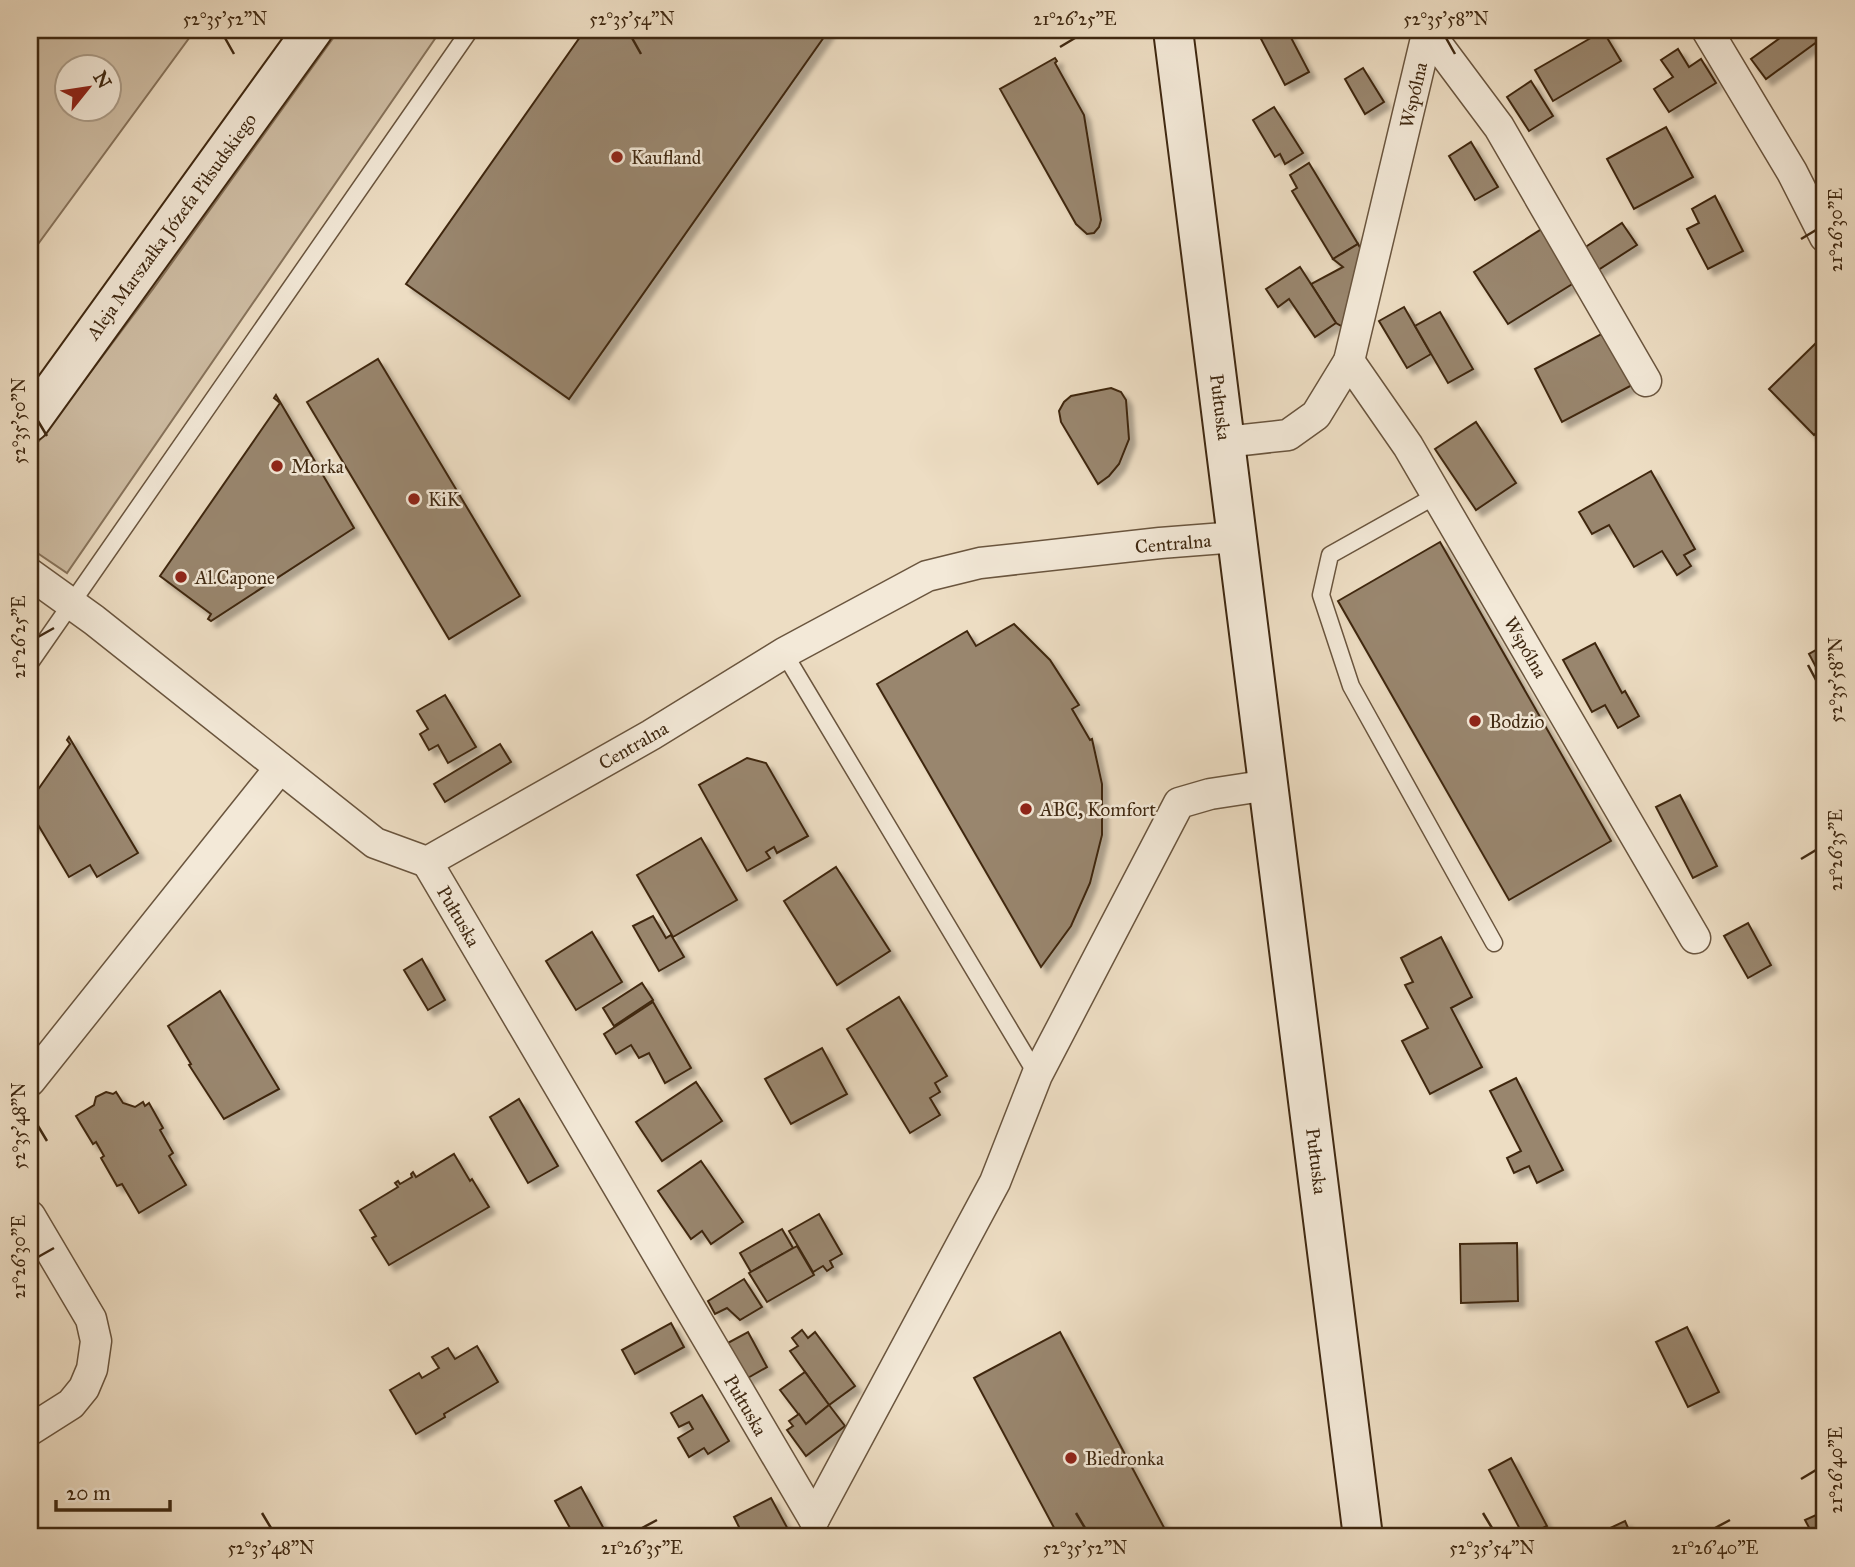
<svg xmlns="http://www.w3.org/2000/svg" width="1855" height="1567" viewBox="0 0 1855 1567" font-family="'IM FELL Great Primer',serif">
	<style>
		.grass { fill: #cfbea5; stroke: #87735b; stroke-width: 2; fill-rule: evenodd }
		.building { fill: #99866e; stroke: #3f2811; stroke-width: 2; filter: url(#shadow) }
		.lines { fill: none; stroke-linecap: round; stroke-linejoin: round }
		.lane-casing { stroke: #6a553e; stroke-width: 19 }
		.street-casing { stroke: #6a553e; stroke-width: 33 }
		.secondary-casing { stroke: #3f2811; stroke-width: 42 }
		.lane { stroke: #f3e9d8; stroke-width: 16 }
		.street { stroke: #f3e9d8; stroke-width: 30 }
		.secondary { stroke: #f3e9d8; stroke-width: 38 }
		.ticks { fill: none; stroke: #3f2811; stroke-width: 2.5 }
		.poi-dot { fill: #8f2418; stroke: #f3e9d8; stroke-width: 2.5 }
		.labels { text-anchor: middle; stroke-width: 5; stroke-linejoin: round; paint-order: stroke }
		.street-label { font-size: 19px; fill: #3f2811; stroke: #f3e9d8 }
		.poi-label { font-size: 19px; fill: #3f2811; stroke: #f3e9d8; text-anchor: start }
		.neatline { fill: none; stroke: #3f2811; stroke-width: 2.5 }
		.ticks-label { font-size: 18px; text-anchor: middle; fill: #3f2811 }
	</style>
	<defs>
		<filter id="shadow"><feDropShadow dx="6" dy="6" stdDeviation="2" flood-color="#0004"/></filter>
	</defs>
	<rect width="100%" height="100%" fill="#edddc3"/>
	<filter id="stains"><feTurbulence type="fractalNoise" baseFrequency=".00286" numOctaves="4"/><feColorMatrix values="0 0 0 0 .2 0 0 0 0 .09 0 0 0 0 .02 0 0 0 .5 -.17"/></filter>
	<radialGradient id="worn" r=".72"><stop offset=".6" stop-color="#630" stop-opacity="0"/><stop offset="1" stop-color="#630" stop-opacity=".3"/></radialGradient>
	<!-- grass -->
	<g class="grass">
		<path d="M30,30h165l-165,225zM66,66h42v42h-42z"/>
		<path d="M339,30h102l-374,543 -37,-25v-95l123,-164z"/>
	</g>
	<!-- building -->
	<g class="building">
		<path d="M585,30h244l-260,369 -163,-115z"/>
		<path d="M1274,30h13l22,42 -24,13 -25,-48z"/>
		<path d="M1791,30h34v6l-59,43 -15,-20z"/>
		<path d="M1603,31l18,30 -68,40 -18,-31z"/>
		<path d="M1678,49l11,18 12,-8 15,24 -47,29 -15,-23 19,-12 -12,-17z"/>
		<path d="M1055,58l2,3 -2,2 29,52 17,105 -2,7 -5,6 -7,1 -11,-10 -76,-135z"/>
		<path d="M1363,68l21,34 -19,12 -20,-35z"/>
		<path d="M1531,81l22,35 -24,15 -22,-34z"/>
		<path d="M1274,107l29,46 -18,11 -5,-10 -5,3 -22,-37z"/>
		<path d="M1666,127l27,50 -59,32 -27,-50z"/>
		<path d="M1471,142l27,45 -23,13 -26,-44z"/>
		<path d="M1309,163l49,81 -25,15 -41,-68 5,-3 -7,-13z"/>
		<path d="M1715,196l28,55 -35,18 -21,-40 12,-6 -7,-14z"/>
		<path d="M1622,223l15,22 -42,27 -14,-22z"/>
		<path d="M1548,225l34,53 -74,46 -34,-52z"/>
		<path d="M1358,244l4,7 -19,76 -7,-4 -25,-39 32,-17 -10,-8z"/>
		<path d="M1300,267l36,56 -21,14 -26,-38 -11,8 -12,-18z"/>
		<path d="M1404,307l27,47 -24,14 -28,-47z"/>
		<path d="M1440,312l33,57 -25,14 -33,-57z"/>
		<path d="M1609,330l27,53 -74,39 -27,-53z"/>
		<path d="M1817,342l8,9v73l-11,11 -45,-46z"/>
		<path d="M378,359l142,237 -71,43 -142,-237z"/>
		<path d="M1111,388l10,4 5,8 3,39 -10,25 -10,12 -11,8 -37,-62 -2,-11 5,-9 7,-6z"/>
		<path d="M276,395l78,133 -143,93 -3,-2 3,-5 -51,-38 120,-173 -6,-5z"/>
		<path d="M1476,422l40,61 -40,27 -41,-61z"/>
		<path d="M1651,471l44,78 -11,6 7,11 -14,9 -15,-24 -28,16 -25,-42 -17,9 -13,-22z"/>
		<path d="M1440,542l171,299 -102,59 -171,-299z"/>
		<path d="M1014,624l36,36 29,45 -7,4 18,31 2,-1 10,45v51l-12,48 -19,43 -30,41 -164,-283 90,-53 9,15z"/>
		<path d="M1595,643l27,50 3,-2 14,25 -21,12 -13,-23 -13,7 -29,-52z"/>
		<path d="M1825,645v39l-16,-30z"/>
		<path d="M445,695l31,52 -28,16 -10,-18 -9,5 -9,-16 8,-5 -11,-18z"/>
		<path d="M69,737l69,116 -41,24 -7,-12 -21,12 -32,-54 -4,3 -2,-3 5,-3 -6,-9v-10l40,-57 -3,-4z"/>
		<path d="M500,744l11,18 -66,40 -11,-18z"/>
		<path d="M747,758l19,5 42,73 -31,17 -3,-6 -8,5 4,6 -23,13 -48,-86z"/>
		<path d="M1680,795l37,71 -24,12 -37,-71z"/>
		<path d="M701,838l36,62 -64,37 -36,-62z"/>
		<path d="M836,867l54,84 -53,34 -53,-84z"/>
		<path d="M653,916l13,22 5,-3 13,22 -25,14 -26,-45z"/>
		<path d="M1748,923l23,42 -23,13 -24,-42z"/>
		<path d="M592,932l30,50 -46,28 -30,-49z"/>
		<path d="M1441,937l31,60 -21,11 31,59 -52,27 -28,-53 26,-13 -23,-43 8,-3 -12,-24z"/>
		<path d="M422,959l23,41 -17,10 -24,-40z"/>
		<path d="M642,983l11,17 -39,26 -11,-18z"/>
		<path d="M220,991l59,98 -55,30 -35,-54 2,-1 -23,-38z"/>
		<path d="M899,997l48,79 -12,7 5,9 -10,6 10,17 -30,18 -63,-104z"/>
		<path d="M653,1002l38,66 -26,15 -16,-30 -10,5 -8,-13 -15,9 -12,-20z"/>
		<path d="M822,1048l25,46 -56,30 -26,-45z"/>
		<path d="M1516,1078l47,92 -26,13 -8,-17 -15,7 -7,-15 14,-7 -31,-60z"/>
		<path d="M696,1082l26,39 -60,40 -26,-39z"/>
		<path d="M106,1092l7,2 3,-2 7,11 12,4 8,-5 2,4 4,-3 14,25 -3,2 13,23 -4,3 17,29 -47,28 -17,-29 -5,2 -16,-28 3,-2 -8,-14 -3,2 -17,-28 18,-11 2,-8z"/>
		<path d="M519,1099l39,67 -30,17 -38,-66z"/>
		<path d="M454,1154l16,27 2,-2 17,28 -100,58 -17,-27 4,-2 -16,-26 38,-23 -3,-4 3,-2 2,3 12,-7 -1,-3 2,-2 3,5z"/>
		<path d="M701,1161l42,61 -32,22 -9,-13 -11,8 -33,-48z"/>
		<path d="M819,1214l23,40 -12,7 3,6 -6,4 -4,-5 -10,6 -24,-41z"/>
		<path d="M782,1229l11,19 -42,24 -11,-19z"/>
		<path d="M1517,1243l1,58 -57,2 -1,-59z"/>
		<path d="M797,1246l17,29 -47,27 -18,-29z"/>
		<path d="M744,1279l18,28 -22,13 -13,-12 -12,6 -7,-13z"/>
		<path d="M671,1323l13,24 -49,27 -13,-24z"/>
		<path d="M1687,1327l32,65 -31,15 -32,-65z"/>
		<path d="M802,1330l6,8 7,-6 40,54 -26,19 -39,-54 8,-5 -6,-8z"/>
		<path d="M748,1332l19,35 -21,12 -20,-35z"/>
		<path d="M1060,1332l109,205h-110l-85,-159z"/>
		<path d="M477,1346l21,36 -54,32 1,3 -29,17 -26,-44 29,-17 3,5 17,-10 -7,-11 16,-9 7,11z"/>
		<path d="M805,1372l24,33 -23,19 -26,-34z"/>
		<path d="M702,1395l27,46 -21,13 -4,-6 -15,9 -11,-19 15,-9 -4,-7 -10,5 -8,-14z"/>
		<path d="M829,1405l16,21 -39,30 -19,-26 6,-4 -4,-5 10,-7 7,10z"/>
		<path d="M1511,1458l36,68 -23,11 -35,-67z"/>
		<path d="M581,1487l23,42 -15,8h-14l-20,-36z"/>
		<path d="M771,1498l19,35 -9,4h-56l15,-8 -6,-12z"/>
		<path d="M1825,1511v26h-11l-9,-17z"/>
		<path d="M1625,1521l7,16h-41z"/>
	</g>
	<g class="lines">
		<defs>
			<g id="lane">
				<path d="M1437,495l-107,60 -9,40 30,91 143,257"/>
				<path d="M784,653l253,422"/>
				<path d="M30,663l440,-633"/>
			</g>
			<g id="street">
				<path d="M1707,30l85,142 33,65"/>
				<path d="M1428,32l71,95 147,254"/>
				<path d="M1349,361l59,85 287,492"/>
				<path d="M1225,442l63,-7 28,-20 33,-54 79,-331"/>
				<path d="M30,574l64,46 281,223 52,19 224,-127 133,-82 143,-77 53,-13 180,-20 77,-6"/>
				<path d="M427,862l387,657"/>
				<path d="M30,1081l250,-313"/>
				<path d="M30,1216l61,103 5,22 -4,28 -8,19 -13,16 -41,26"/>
				<path d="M814,1519l181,-337 42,-107 142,-272 31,-9 59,-9"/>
			</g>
			<g id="secondary">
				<path d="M1173,30l190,1507"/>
				<path d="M30,422l283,-392"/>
			</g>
		</defs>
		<!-- lane casing -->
		<use href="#lane" class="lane-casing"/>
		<!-- street casing -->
		<use href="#street" class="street-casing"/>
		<!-- secondary casing -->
		<use href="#secondary" class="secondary-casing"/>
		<!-- lane -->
		<use href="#lane" class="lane"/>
		<!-- street -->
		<use href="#street" class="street"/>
		<!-- secondary -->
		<use href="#secondary" class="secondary"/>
	</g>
	<!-- ticks -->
	<path class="ticks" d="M225,38l9,16M632,38l9,16M1446,38l9,16M1060,47l15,-9M1801,239l15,-9M38,421l9,15M38,637l16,-9M1808,665l8,15M1801,859l15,-9M38,1126l9,15M38,1257l16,-9M1801,1479l15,-9M262,1513l9,15M1076,1513l9,15M1483,1513l9,15M642,1528l15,-8M1715,1528l15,-8"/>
	<!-- markers -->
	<g class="poi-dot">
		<circle cx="617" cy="157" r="7"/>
		<circle cx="277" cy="466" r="7"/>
		<circle cx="414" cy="499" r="7"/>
		<circle cx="181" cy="577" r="7"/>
		<circle cx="1475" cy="721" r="7"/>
		<circle cx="1026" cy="809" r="7"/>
		<circle cx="1071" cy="1458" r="7"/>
	</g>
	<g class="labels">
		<!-- street labels -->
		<g class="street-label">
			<text transform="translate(1413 95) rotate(-77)" y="7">Wspólna</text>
			<text transform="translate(171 226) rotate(-54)" y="7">Aleja Marszałka Józefa Piłsudskiego</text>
			<text transform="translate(1221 407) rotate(83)" y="7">Pułtuska</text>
			<text transform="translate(1173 543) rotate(-5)" y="7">Centralna</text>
			<text transform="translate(1526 647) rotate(60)" y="7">Wspólna</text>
			<text transform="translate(633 745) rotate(-30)" y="7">Centralna</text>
			<text transform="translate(459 916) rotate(60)" y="7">Pułtuska</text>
			<text transform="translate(1317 1161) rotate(83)" y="7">Pułtuska</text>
			<text transform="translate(746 1405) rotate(60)" y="7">Pułtuska</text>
		</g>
		<!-- poi labels -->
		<g class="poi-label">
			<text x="631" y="164">Kaufland</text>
			<text x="291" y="473">Morka</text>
			<text x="428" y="506">KiK</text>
			<text x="195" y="584">Al.Capone</text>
			<text x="1489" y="728">Bodzio</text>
			<text x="1040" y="816">ABC, Komfort</text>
			<text x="1085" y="1465">Biedronka</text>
		</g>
	</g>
	<!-- margin -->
	<rect width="1855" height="1567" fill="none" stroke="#edddc3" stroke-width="77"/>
	<!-- north arrow -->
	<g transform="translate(88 88) rotate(60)"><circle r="33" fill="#f3e9d8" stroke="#ab9c88" stroke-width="2"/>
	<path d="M0-5L12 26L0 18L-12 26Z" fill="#8f2418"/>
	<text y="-10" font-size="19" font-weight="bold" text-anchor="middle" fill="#3f2811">N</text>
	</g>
	<!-- scale -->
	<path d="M56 1500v10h114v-10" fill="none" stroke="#3f2811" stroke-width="3.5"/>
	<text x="66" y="1500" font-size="21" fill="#3f2811" stroke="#f3e9d8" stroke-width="5" paint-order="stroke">20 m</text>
	<rect x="38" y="38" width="1778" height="1490" class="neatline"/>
	<g class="ticks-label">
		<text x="225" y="25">52°35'52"N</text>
		<text x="632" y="25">52°35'54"N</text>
		<text x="1075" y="25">21°26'25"E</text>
		<text x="1446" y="25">52°35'58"N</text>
		<text transform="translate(1836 230) rotate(-90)" y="6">21°26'30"E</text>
		<text transform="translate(19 421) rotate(-90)" y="6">52°35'50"N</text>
		<text transform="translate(19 637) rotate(-90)" y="6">21°26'25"E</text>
		<text transform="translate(1836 680) rotate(-90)" y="6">52°35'58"N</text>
		<text transform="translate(1836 850) rotate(-90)" y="6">21°26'35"E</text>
		<text transform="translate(19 1126) rotate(-90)" y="6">52°35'48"N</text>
		<text transform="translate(19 1257) rotate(-90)" y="6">21°26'30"E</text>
		<text transform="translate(1836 1470) rotate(-90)" y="6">21°26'40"E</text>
		<text x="271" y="1554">52°35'48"N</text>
		<text x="642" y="1554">21°26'35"E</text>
		<text x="1085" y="1554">52°35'52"N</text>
		<text x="1492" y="1554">52°35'54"N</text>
		<text x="1715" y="1554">21°26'40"E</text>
	</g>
	<rect width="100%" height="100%" filter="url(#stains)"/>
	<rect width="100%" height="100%" fill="url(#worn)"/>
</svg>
